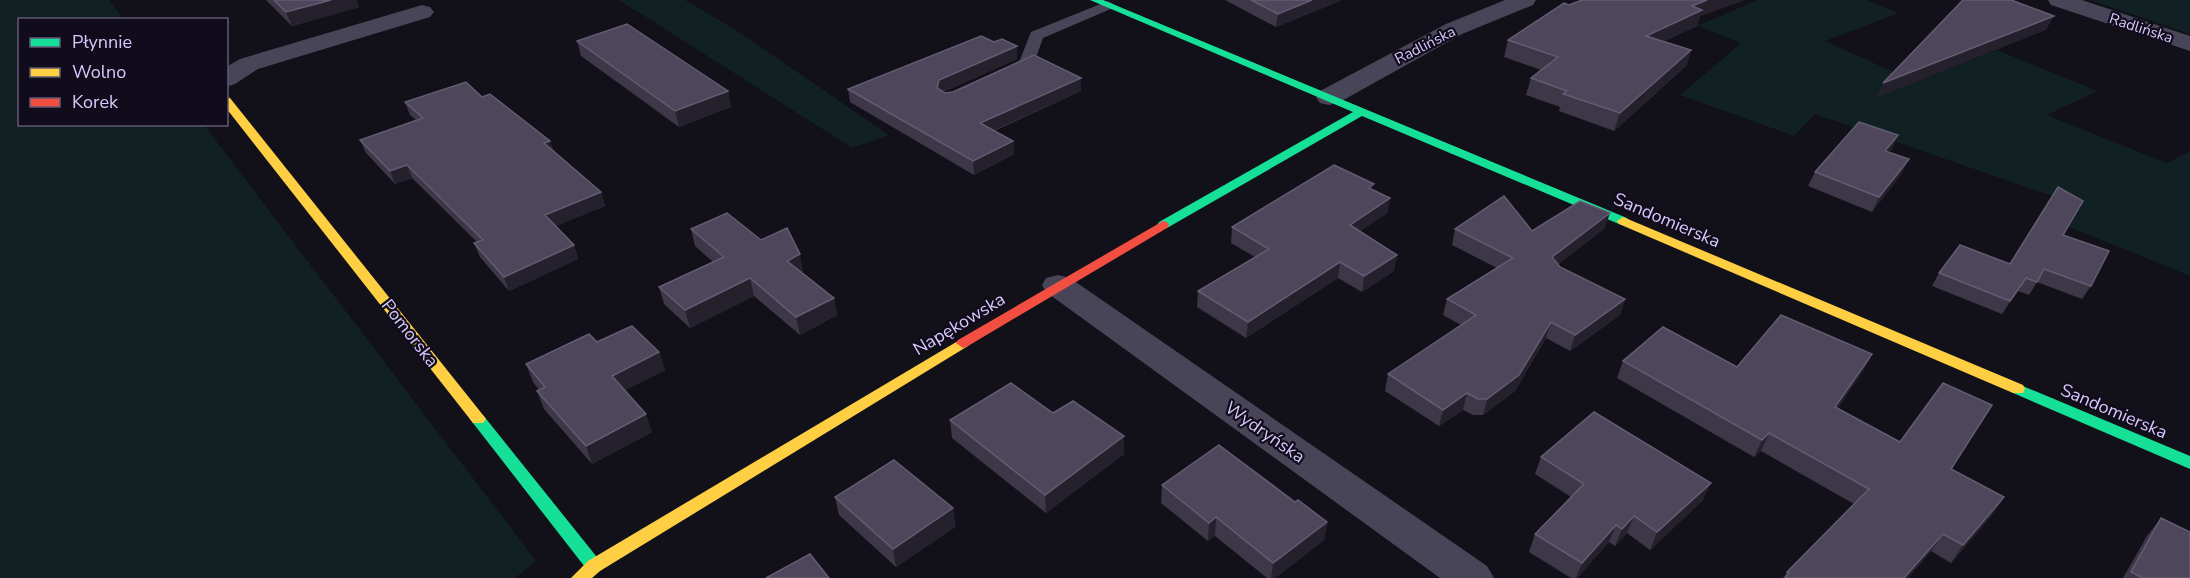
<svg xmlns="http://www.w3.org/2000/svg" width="2190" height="578" viewBox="0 0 2190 578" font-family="'Nunito Sans',sans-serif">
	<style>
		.green { fill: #102023 }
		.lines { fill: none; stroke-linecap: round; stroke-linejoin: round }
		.lane { fill: #484558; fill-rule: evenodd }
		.street { fill: #484558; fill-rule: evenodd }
		.fast { fill: #16e098; fill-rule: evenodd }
		.slow { fill: #ffcf43; fill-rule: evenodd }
		.jam { fill: #f24e42; fill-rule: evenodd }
		.wall { fill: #3e3748 }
		.shaded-wall { fill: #25212c }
		.building { fill: #4e475b; stroke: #645b74; stroke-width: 1.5 }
		.labels { text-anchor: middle; stroke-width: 4.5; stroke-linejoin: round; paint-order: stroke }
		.far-street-label { font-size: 15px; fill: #d8c9fc; stroke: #110c1b }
		.street-label { font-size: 18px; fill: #d8c9fc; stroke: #110c1b }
	</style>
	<rect width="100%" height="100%" fill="#121018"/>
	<!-- green -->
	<g class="green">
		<path d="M0,0h109l14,19 -103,1v104l184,1 332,436 -21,17h-515z"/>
		<path d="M619,0h66l51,30 153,105 -37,13z"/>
		<path d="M1758,0h108l33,13 -74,28 91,41 81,-32 101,41 -51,24 120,48 23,-12v125l-121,-49 12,-21 -266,-92 -21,22 -114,-41 61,-52 -44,-17z"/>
		<path d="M2090,0h100v34z"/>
	</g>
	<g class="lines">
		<!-- lane -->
		<path class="lane" d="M1108,1l7,4 -2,3 -70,30 -10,28 -25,11 -8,-5 20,-12 11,-28z"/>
		<!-- street -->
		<g class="street">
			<path d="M1505,0h31l-3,5 -71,29 -124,69 -9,2 -9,-2 -4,-6 4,-6 126,-67z"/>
			<path d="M2048,0h34l108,36v15l-139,-46z"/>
			<path d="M422,5l8,2 4,5 -4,5 -172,52 -23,15 -9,3v-20l14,-8z"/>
			<path d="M1058,275l12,3 417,288 7,12h-54l-394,-286 -4,-7 4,-7z"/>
		</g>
		<!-- fast -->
		<g class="fast">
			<path d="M1090,0h13l524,218 2,3 -6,4 -4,-1 -257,-108 -195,112h-8l-2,-3 2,-3 194,-110z"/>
			<path d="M2018,384l172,72v13l-177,-76 -2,-4 2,-4z"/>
			<path d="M478,414l5,1 117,146 3,5 -3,5 -6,2 -6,-2 -115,-148 -3,-4 3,-4z"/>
		</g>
		<!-- slow -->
		<g class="slow">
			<path d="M226,97l4,1 253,317 3,4 -3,4h-10l-247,-315z"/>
			<path d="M1623,217l400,168 2,4 -2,4h-10l-394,-169 -2,-3z"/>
			<path d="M963,338l7,5 -2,3 -368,225 -8,7h-21l17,-17z"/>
		</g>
		<!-- jam -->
		<path class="jam" d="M1163,221l4,1 2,3 -2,3 -199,118 -5,2 -7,-5 2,-3z"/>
	</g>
	<!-- wall -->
	<g class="wall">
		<path d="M266,0h90l3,7 -67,19z"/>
		<path d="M1225,0h117l-66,27z"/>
		<path d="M1582,0h162l-44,16 -3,10 -33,15 27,9 -5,16 -72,65 -55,-20 1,-4 -34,-12 5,-17 10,-8 -37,-13 4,-17 61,-35z"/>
		<path d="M577,41l151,50 3,16 -52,20 -98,-71z"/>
		<path d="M994,42l23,4v13l-74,33 2,1 136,-15v13l-87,40 19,10 1,13 -40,21 -124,-73 -2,-13z"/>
		<path d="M482,97l72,55 47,40 4,14 -50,20 19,19 4,14 -69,32 -29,-34 -6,-14 3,-1 -65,-64 -17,6 -29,-31 -6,-13 56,-20 -6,-5 -5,-13z"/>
		<path d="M1892,149l-3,3 13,21 -30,39 -64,-26 7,-14z"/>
		<path d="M1373,190l17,8 -3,15 -27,18 37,24 -3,16 -32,21 -24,-14 -92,60 -49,-31 1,-16 57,-34 -24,-14 1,-16z"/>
		<path d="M1605,228l-47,36 2,3 65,32 -5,16 -50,36 -24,-13 -31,53 -32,24h-10l-10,-5 -24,16 -54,-35 3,-17 73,-49 -18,-10 4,-16 50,-31 -45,-23 3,-16 77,2z"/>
		<path d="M691,229l70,11 42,31 -1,1 32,26 3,17 -37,20 -46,-39 -64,32 -26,-24 -5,-17 54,-25 -18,-16z"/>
		<path d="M2063,235l28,51 -9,13 -45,-17 -8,13 -11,-4 -16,23 -70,-28 7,-13 71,-9z"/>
		<path d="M597,342l62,10 6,18 -40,20 27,42 -60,32 -48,-55 -7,-18 2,-1 -6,-8 -7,-18z"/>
		<path d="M1872,354l-9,17 -26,38 167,88 -12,18 -41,48 -20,-12 -23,27h-125l4,-6 67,-68 -93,-53 -7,6 -137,-79 6,-17 114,6z"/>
		<path d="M1053,413l71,41 -78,59 -94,-75 -2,-18z"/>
		<path d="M1541,457l162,43 -53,50 -23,-17 -12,13 -6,-4 -32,36h-6l-42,-26 6,-18 36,-37 -36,-23z"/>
		<path d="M1162,485l133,17 32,20 -3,18 -49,38h-8l-52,-42 -7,5 -47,-38z"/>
		<path d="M835,497l118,11 2,19 -59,40 -57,-52z"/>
		<path d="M2161,518l29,60h-67l24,-42z"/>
	</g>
	<!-- shaded-wall -->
	<g class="shaded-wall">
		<path d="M331,0h25l3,7 -67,19 -6,-14z"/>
		<path d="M1312,0h30l-66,27 2,-13z"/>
		<path d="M1707,0h37l-44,16 -3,10 -56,26 5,-16 46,-30z"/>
		<path d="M2054,16l-8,14 -170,68 7,-15z"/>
		<path d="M1017,46v13l-77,34 -3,-5 2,-8z"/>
		<path d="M1691,50l-5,16 -72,65 6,-18z"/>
		<path d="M1081,78v13l-100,45 -1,-13z"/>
		<path d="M728,91l3,16 -52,20 -4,-16z"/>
		<path d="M1898,135l-6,14 -13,16 6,-14z"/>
		<path d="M550,141l5,13 -11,-11z"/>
		<path d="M1013,141l1,13 -40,21 -1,-14z"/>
		<path d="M1909,159l-7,14 -30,39 7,-15z"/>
		<path d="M407,165l5,13 -17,6 -5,-13z"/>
		<path d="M601,192l4,14 -56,23 -4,-14z"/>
		<path d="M1390,198l-3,15 -40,27 3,-15z"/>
		<path d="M1610,213l-5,15 -57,45 4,-16z"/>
		<path d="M574,245l4,14 -69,32 -5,-14z"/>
		<path d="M800,254l3,17 -12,7 -4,-17z"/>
		<path d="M1397,255l-3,16 -32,21 2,-16z"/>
		<path d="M1340,262l-2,16 -92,60 2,-16z"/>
		<path d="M750,278l4,18 -64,32 -5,-18z"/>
		<path d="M2026,278l-8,13 -16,23 8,-13z"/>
		<path d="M834,298l3,17 -37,20 -4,-18z"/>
		<path d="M1625,299l-5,16 -50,36 5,-16z"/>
		<path d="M1551,322l-5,16 -31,53 -32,24 4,-16z"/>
		<path d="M659,352l6,18 -47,24 -6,-18z"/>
		<path d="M1872,354l-9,17 -37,54 9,-18z"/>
		<path d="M1467,393l-4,17 -24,16 4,-16z"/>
		<path d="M646,414l6,18 -60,32 -6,-18z"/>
		<path d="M1769,433l-8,18 -7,6 8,-17z"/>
		<path d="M1124,436v18l-78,59 -1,-18z"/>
		<path d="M1711,483l-8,17 -53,50 7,-18z"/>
		<path d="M2004,497l-12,18 -41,48 12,-18z"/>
		<path d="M953,508l2,19 -59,40 -3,-18z"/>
		<path d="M1634,516l-7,17 -12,13 7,-17z"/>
		<path d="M1216,517l-1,19 -7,5 1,-18z"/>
		<path d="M1327,522l-3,18 -49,38h-4l2,-15z"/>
		<path d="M1616,525l-7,17 -32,36h-1l6,-15z"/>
		<path d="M1943,534l-12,17 -23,27h-4z"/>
	</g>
	<!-- building -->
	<g class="building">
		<path d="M274,0h57l-45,12z"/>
		<path d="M1251,0h61l-34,14z"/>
		<path d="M1582,0h125l-15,6 10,4 -56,26 45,14 -71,63 -57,-19 4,-3 -36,-13 27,-21 -50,-17 56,-37 5,2z"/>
		<path d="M1963,0h48l43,16 -171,67z"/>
		<path d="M627,24l101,67 -53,20 -98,-70z"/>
		<path d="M981,36l13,6 8,-3 15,7 -78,34 -2,8 8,5 8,-1 81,-37 47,23 -101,45 33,18 -40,20 -125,-72z"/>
		<path d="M466,82l16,15 8,-3 60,47 -6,2 57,49 -56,23 29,30 -70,32 -30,-34 9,-3 -76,-75 -17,6 -30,-31 63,-22 -18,-16z"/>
		<path d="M1859,122l39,13 -13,16 24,8 -30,38 -64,-25z"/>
		<path d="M1334,165l40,19 -5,4 21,10 -40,27 47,30 -33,21 -24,-14 -92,60 -50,-31 71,-42 -37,-22z"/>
		<path d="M2058,187l25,14 -20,34 46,16 -18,35 -47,-17 -7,13 -11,-4 -16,23 -71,-28 21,-28 50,19z"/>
		<path d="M1504,196l28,35 48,-30 30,12 -58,44 8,10 65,32 -50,36 -24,-13 -32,53 -32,24h-9l-11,-6 -24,17 -55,-36 88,-59 -29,-16 66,-41 -58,-29z"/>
		<path d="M727,213l34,27 26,-12 13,26 -13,7 47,37 -38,19 -46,-39 -65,32 -26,-23 65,-30 -33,-28z"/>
		<path d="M1781,315l91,39 -37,53 65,35 43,-59 49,22 -41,64 53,28 -41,48 -20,-11 -39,44h-119l4,-5 -2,-1 82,-83 -100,-56 -7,7 -139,-79 40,-34 74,40z"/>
		<path d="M632,326l27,26 -47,24 34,38 -60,32 -49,-55 8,-4 -19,-23 63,-30 8,8z"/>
		<path d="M1011,383l42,30 20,-12 51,35 -79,59 -95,-75z"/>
		<path d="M1594,412l117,71 -54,49 -23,-16 -12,13 -6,-4 -34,38 -47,-29 49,-50 -43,-27z"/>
		<path d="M1219,445l76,57 3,-2 29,22 -54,41 -57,-46 -7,6 -47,-38z"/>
		<path d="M894,460l59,48 -60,41 -58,-52z"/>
		<path d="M2161,518l29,14v46h-47l-12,-6z"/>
		<path d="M810,554l19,24h-63z"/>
	</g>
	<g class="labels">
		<!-- far-street labels -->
		<g class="far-street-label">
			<text transform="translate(2141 28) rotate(18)" y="5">Radlińska</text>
			<text transform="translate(1425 45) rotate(-27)" y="5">Radlińska</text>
		</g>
		<!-- street labels -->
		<g class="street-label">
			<text transform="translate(1667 220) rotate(23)" y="6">Sandomierska</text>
			<text transform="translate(959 324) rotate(-31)" y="6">Napękowska</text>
			<text transform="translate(410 333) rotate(52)" y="6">Pomorska</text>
			<text transform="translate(2114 411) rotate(23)" y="6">Sandomierska</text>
			<text transform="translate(1265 432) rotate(35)" y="6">Wydryńska</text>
		</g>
	</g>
	<!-- legend -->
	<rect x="18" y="18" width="210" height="108" fill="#110c1b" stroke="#615875" stroke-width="1.5"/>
	<rect x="30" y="38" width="30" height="9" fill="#16e098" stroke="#615875" stroke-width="1.5"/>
	<text x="72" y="48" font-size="18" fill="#d8c9fc">Płynnie</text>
	<rect x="30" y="68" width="30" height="9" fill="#ffcf43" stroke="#615875" stroke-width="1.5"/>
	<text x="72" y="78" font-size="18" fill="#d8c9fc">Wolno</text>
	<rect x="30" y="98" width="30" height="9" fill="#f24e42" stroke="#615875" stroke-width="1.5"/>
	<text x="72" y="108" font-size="18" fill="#d8c9fc">Korek</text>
</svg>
